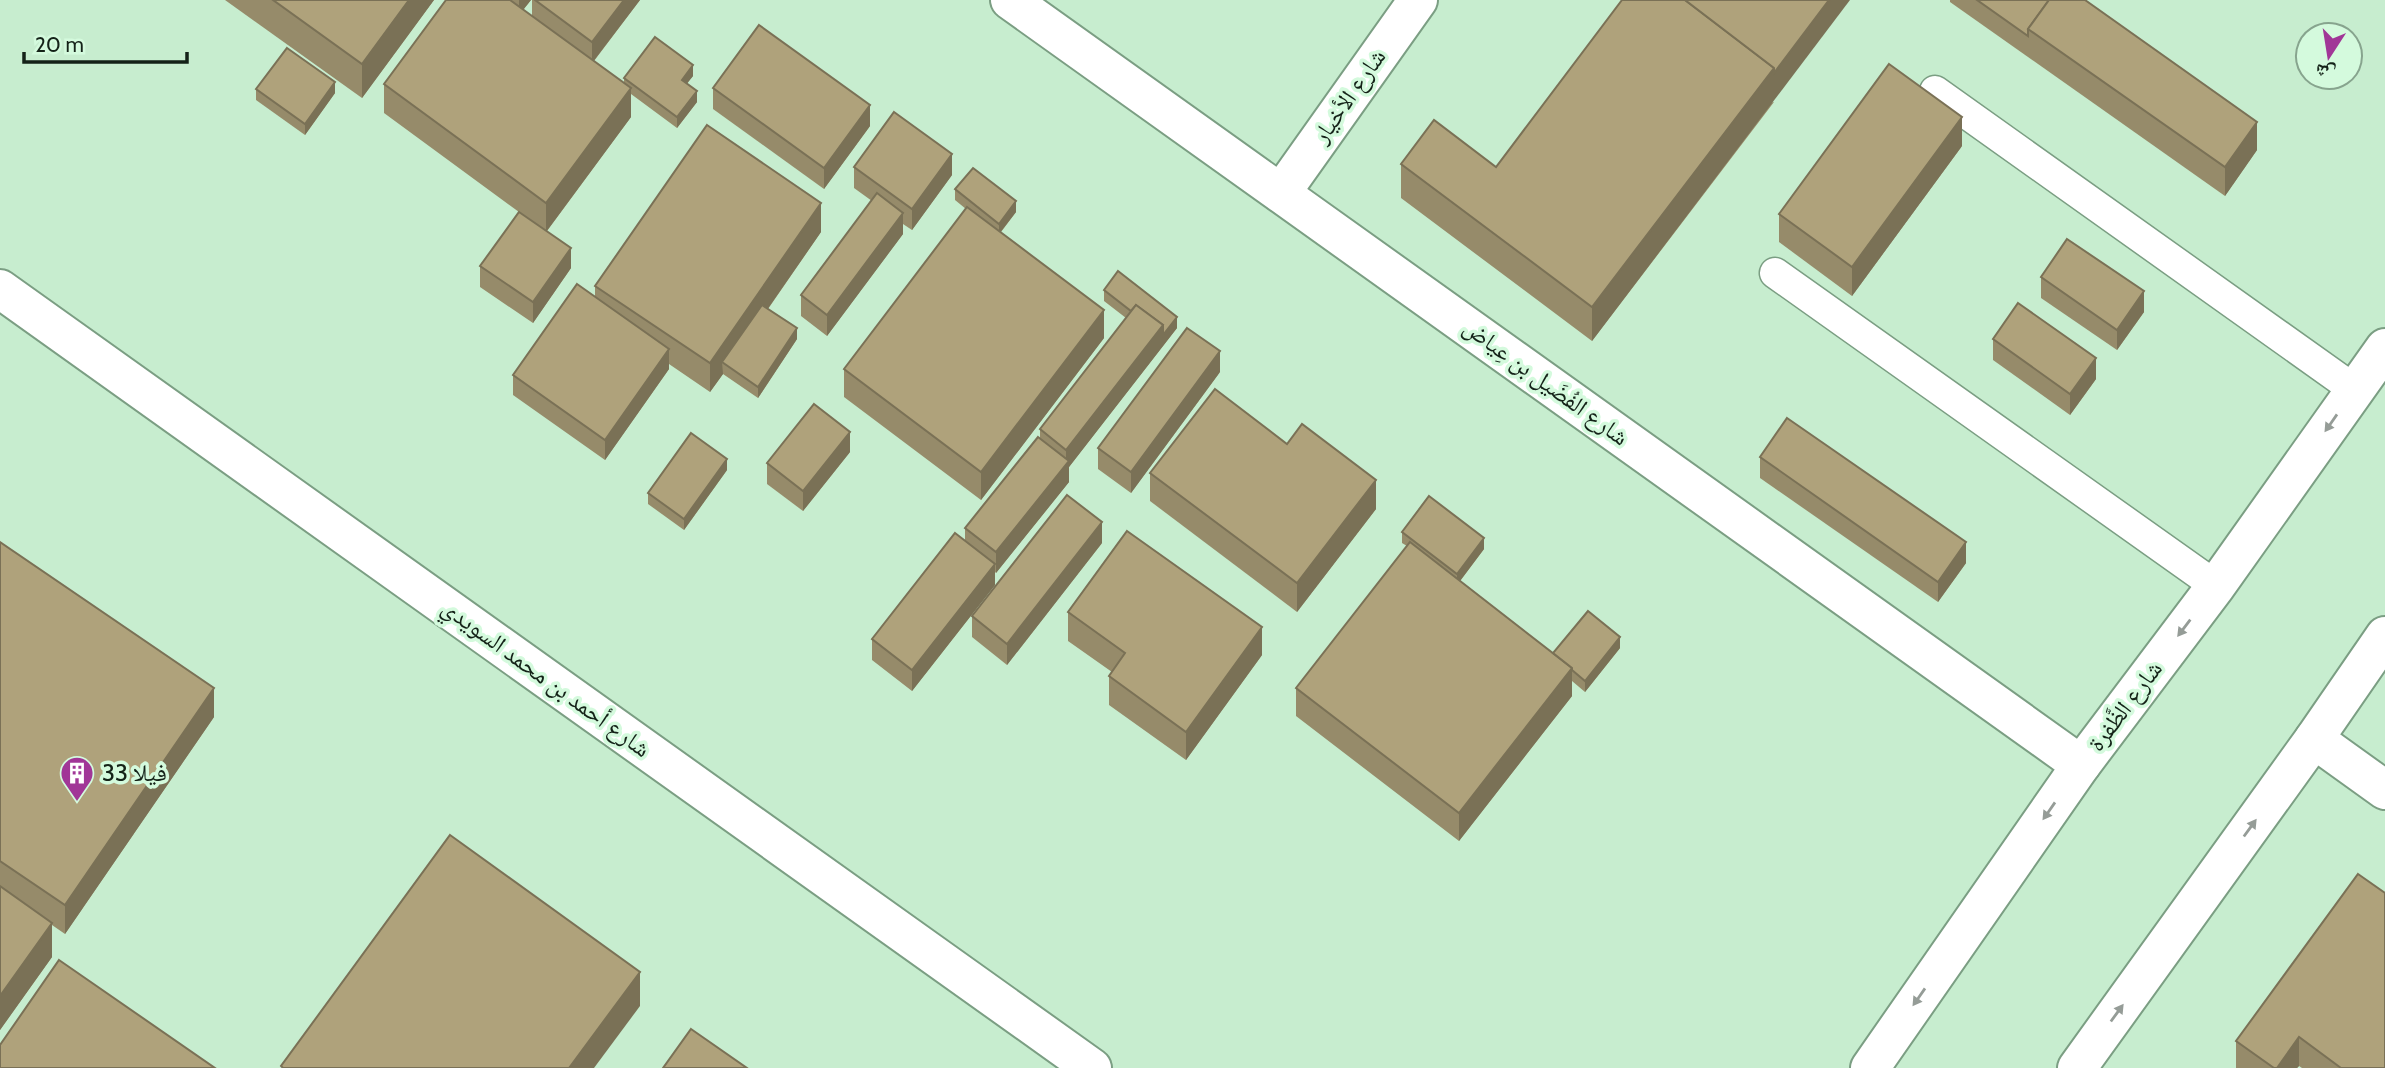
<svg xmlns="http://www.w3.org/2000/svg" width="2385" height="1068" viewBox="0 0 2385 1068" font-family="Cabin,'Noto Naskh Arabic',sans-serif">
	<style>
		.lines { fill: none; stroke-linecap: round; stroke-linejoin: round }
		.service-casing { stroke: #7b9e83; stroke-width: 33 }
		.minor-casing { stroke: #7b9e83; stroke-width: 42 }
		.secondary-casing { stroke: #7b9e83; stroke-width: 42 }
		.service { stroke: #fff; stroke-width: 30 }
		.minor { stroke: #fff; stroke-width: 38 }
		.secondary { stroke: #fff; stroke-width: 38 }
		.wall { fill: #968b6a }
		.shaded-wall { fill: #7a7156 }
		.building { fill: #afa27b; stroke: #7a7156; stroke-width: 2 }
		.oneway { fill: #959c97 }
		.labels { text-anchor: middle; stroke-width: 7; stroke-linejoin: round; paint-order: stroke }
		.street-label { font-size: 24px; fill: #142218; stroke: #d4fadd }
		.poi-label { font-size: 24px; fill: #142218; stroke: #d4fadd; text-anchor: start }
	</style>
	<rect width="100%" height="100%" fill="#c7edcf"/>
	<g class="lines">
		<defs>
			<g id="service">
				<path d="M1935,91l420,299"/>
				<path d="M1775,273l441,313"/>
			</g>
			<g id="minor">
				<path d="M1010,0l1071,765"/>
				<path d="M1281,193l137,-193"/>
				<path d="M0,289l1092,779"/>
				<path d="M2314,739l71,51"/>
			</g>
			<g id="secondary">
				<path d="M1870,1068l211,-303 135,-179 169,-238"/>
				<path d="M2077,1068l237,-329 71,-103"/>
			</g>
		</defs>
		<!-- service casing -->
		<use href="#service" class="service-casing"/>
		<!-- minor casing -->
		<use href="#minor" class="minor-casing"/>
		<!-- secondary casing -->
		<use href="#secondary" class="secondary-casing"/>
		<!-- service -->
		<use href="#service" class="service"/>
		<!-- minor -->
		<use href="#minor" class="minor"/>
		<!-- secondary -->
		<use href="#secondary" class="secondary"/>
	</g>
	<!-- wall -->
	<g class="wall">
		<path d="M225,0h209l-72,98z"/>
		<path d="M446,0h85l-8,10 9,6v-16h108l-46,61 30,22v-5l69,-2 -6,7 10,19 -20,26 -46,-34v23l-84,114 24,37 -38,55 -53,-36v-21l39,-54 -135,-99v-29z"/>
		<path d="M1950,0h135l172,150 -32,46 -275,-194z"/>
		<path d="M713,88l157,38 -46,63 -111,-80z"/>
		<path d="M256,89l79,4 -30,42 -49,-35z"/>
		<path d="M1774,102l-182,239 -191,-143v-34l95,3z"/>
		<path d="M1962,146l-110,150 -73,-54v-28z"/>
		<path d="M854,167l98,8 -40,55 -9,-6v10l-76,102 -26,-20v-21l71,-94 -18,-13z"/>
		<path d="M955,189l61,23 -15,20 103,106 -123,162 -137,-103v-28l122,-160 -11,-9z"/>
		<path d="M821,232l-53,77 29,30 -39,59 -35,-24 -13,18 -41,-28v5l-64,91 -92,-65v-20l82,-78v-11z"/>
		<path d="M2041,277l103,35 -27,38 -76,-52z"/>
		<path d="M1104,290l73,38 -108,139v15l-73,91 -1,-1v13l-83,106 -40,-31v-21l93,-98v-13l75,-89v-10l86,-111 -22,-17z"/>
		<path d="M1993,339l103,40 -26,36 -77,-55z"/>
		<path d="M1220,372l-89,121 -33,-24v-21z"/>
		<path d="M1287,444l89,65 -79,103 -147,-111v-28z"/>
		<path d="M850,452l-47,59 -36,-27v-21z"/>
		<path d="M1760,457l206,106 -28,39 -178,-124z"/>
		<path d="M727,470l-43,60 -36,-26v-11z"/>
		<path d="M1402,532l82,17 -24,32 93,72 67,-5 -35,44 -13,-11v15l-113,145 -163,-125v-28l111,-142 -5,-3z"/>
		<path d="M0,542l214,175 -149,217 -13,-9v32l-52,73z"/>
		<path d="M1102,543l-95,122 -35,-28v-21z"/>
		<path d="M1068,612l194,43 -76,105 -77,-55v-29l3,-4 -44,-31z"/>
		<path d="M2385,893v175h-83l-3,-2 -2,2h-61v-27z"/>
	</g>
	<!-- shaded-wall -->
	<g class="shaded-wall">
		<path d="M409,0h25l-72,98v-34z"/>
		<path d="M519,0h12l-12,15z"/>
		<path d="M624,0h16l-48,63v-21z"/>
		<path d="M1829,0h21l-258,341v-34l182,-239z"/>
		<path d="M693,65v11l-11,14v-10z"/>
		<path d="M335,82v11l-30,42v-11z"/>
		<path d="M631,88v29l-85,115v-29z"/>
		<path d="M697,91v11l-20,26v-11z"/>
		<path d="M870,105v21l-46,63v-21z"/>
		<path d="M1962,117v29l-110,150v-29z"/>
		<path d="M2257,122v28l-32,46v-29z"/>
		<path d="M952,154v21l-40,55v-21z"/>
		<path d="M1016,201v11l-17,22v-10z"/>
		<path d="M821,203v29l-93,134 -6,-4 1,12 -13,18v-29z"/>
		<path d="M903,213v21l-76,102v-21z"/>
		<path d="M571,248v20l-38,55v-21z"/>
		<path d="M2144,291v21l-27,38v-20z"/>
		<path d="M1104,310v28l-123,162v-28z"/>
		<path d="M1177,317v11l-108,139v15l-73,91v-21l70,-87v-15l97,-125z"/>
		<path d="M797,328v11l-39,59v-11z"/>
		<path d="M669,349v20l-64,91v-20z"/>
		<path d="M1220,351v21l-89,121v-21z"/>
		<path d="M2096,358v21l-26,36v-21z"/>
		<path d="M850,432v20l-47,59v-20z"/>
		<path d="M727,459v11l-43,60v-11z"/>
		<path d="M1376,480v29l-79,103v-29z"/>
		<path d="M1102,522v21l-95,122v-21z"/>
		<path d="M1484,538v11l-27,36v-11z"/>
		<path d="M1966,542v21l-28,39v-20z"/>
		<path d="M995,564v21l-83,106v-21z"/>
		<path d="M1262,627v28l-76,105v-28z"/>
		<path d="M1620,637v11l-35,44v-11z"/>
		<path d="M1572,668v28l-113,145v-28z"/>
		<path d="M214,688v29l-149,217v-29z"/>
		<path d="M52,923v34l-52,73v-34z"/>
		<path d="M640,972v34l-46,62h-25z"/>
		<path d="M2299,1037v29l-2,2h-20z"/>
	</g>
	<!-- building -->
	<g class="building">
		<path d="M273,0h136l-47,64z"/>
		<path d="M446,0h64l121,88 -85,115 -162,-119z"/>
		<path d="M535,0h89l-32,42z"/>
		<path d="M1622,0h63l89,68 -182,239 -191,-143 33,-44 62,47z"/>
		<path d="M1685,0h144l-55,73v-5z"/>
		<path d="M1977,0h72l-21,29v7z"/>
		<path d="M2049,0h36l172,122 -32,45 -197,-138z"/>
		<path d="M759,25l111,80 -46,63 -111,-80z"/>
		<path d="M655,37l38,28 -11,15 15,11 -20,26 -53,-39z"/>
		<path d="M287,48l48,34 -30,42 -49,-35z"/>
		<path d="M1889,64l73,53 -110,150 -73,-53z"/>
		<path d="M894,112l58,42 -40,55 -58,-42z"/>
		<path d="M707,125l114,78 -111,160 -115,-77z"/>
		<path d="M973,168l43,33 -17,23 -44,-35z"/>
		<path d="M877,193l26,20 -76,102 -26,-20z"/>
		<path d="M967,207l137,103 -123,162 -137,-103z"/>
		<path d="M519,212l52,36 -38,54 -53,-36z"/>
		<path d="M2067,239l77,52 -27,39 -76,-53z"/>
		<path d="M1118,271l59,46 -14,18v-10l-27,-20 -5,6 -27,-21z"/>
		<path d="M577,284l92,65 -64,91 -92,-65z"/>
		<path d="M2018,303l78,55 -26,36 -77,-55z"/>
		<path d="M762,305l35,23 -39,59 -36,-25z"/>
		<path d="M1136,305l27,20 -97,125 -26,-21z"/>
		<path d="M1187,328l33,23 -89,121 -33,-24z"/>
		<path d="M1215,389l72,55 15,-20 74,56 -79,103 -147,-110z"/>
		<path d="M814,404l36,28 -47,59 -36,-28z"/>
		<path d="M1787,418l179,124 -28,40 -178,-125z"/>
		<path d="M691,433l36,26 -43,60 -36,-26z"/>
		<path d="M1038,437l31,24 -73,91 -31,-24z"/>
		<path d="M1067,495l35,27 -95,122 -35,-28z"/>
		<path d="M1429,496l55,42 -27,36 -55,-42z"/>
		<path d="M1127,531l135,96 -76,105 -77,-56 16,-23 -57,-41z"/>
		<path d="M955,533l40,31 -83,106 -40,-31z"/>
		<path d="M0,542l214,146 -149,217 -65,-44z"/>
		<path d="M1410,542l162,126 -113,145 -163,-125z"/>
		<path d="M1588,611l32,26 -35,44 -13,-11v-2l-19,-15z"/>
		<path d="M450,835l190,137 -71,96h-286l-2,-2z"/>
		<path d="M2358,874l27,19v175h-44l-42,-31 -22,31h-3l-38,-27z"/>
		<path d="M0,886l52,37 -52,73z"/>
		<path d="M59,960l156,108h-215v-23z"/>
		<path d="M691,1029l56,39h-84z"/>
	</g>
	<!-- one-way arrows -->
	<defs><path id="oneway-solid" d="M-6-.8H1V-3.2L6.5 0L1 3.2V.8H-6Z" transform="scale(1.75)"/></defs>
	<g class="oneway">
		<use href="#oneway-solid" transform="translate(2331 423) rotate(125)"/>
		<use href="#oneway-solid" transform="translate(2184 628) rotate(127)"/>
		<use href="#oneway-solid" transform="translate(2049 811) rotate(125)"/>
		<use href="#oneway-solid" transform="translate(2250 828) rotate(-54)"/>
		<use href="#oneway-solid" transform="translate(1919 997) rotate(125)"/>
		<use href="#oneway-solid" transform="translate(2117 1013) rotate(-54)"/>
	</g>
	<!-- icons -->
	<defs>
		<symbol id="building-pin" viewBox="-11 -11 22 30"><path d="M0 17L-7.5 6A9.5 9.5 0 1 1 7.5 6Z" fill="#a13697" stroke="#d4fadd"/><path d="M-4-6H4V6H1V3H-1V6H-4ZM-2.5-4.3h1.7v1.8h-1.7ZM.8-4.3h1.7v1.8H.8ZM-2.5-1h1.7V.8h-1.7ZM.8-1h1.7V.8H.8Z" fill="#fff"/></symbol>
	</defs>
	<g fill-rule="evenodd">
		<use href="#building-pin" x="58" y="754" width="38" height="52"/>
	</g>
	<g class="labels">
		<!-- street labels -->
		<g class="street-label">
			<text transform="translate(1349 96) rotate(-55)" y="8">شارع الأخيار</text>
			<text transform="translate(1546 382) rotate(36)" y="8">شارع الفُضَيل بن عِياض</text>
			<text transform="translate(546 678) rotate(36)" y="8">شارع أحمد بن محمد السويدي</text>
			<text transform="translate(2125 706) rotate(-53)" y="8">شارع الظَّفرة</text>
		</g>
		<!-- poi labels -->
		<g class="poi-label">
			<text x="102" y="781">فيلا 33</text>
		</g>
	</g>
	<!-- north arrow -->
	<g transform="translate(2329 56) rotate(192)"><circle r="33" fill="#d4fadd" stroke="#87a48e" stroke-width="2"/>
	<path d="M0-5L12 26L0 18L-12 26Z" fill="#a13697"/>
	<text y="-10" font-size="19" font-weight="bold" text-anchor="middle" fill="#142218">ش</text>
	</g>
	<!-- scale -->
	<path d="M24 52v10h163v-10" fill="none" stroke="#142218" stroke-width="3.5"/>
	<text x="35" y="52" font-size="21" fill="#142218" stroke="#d4fadd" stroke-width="5" paint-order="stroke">20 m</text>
</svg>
